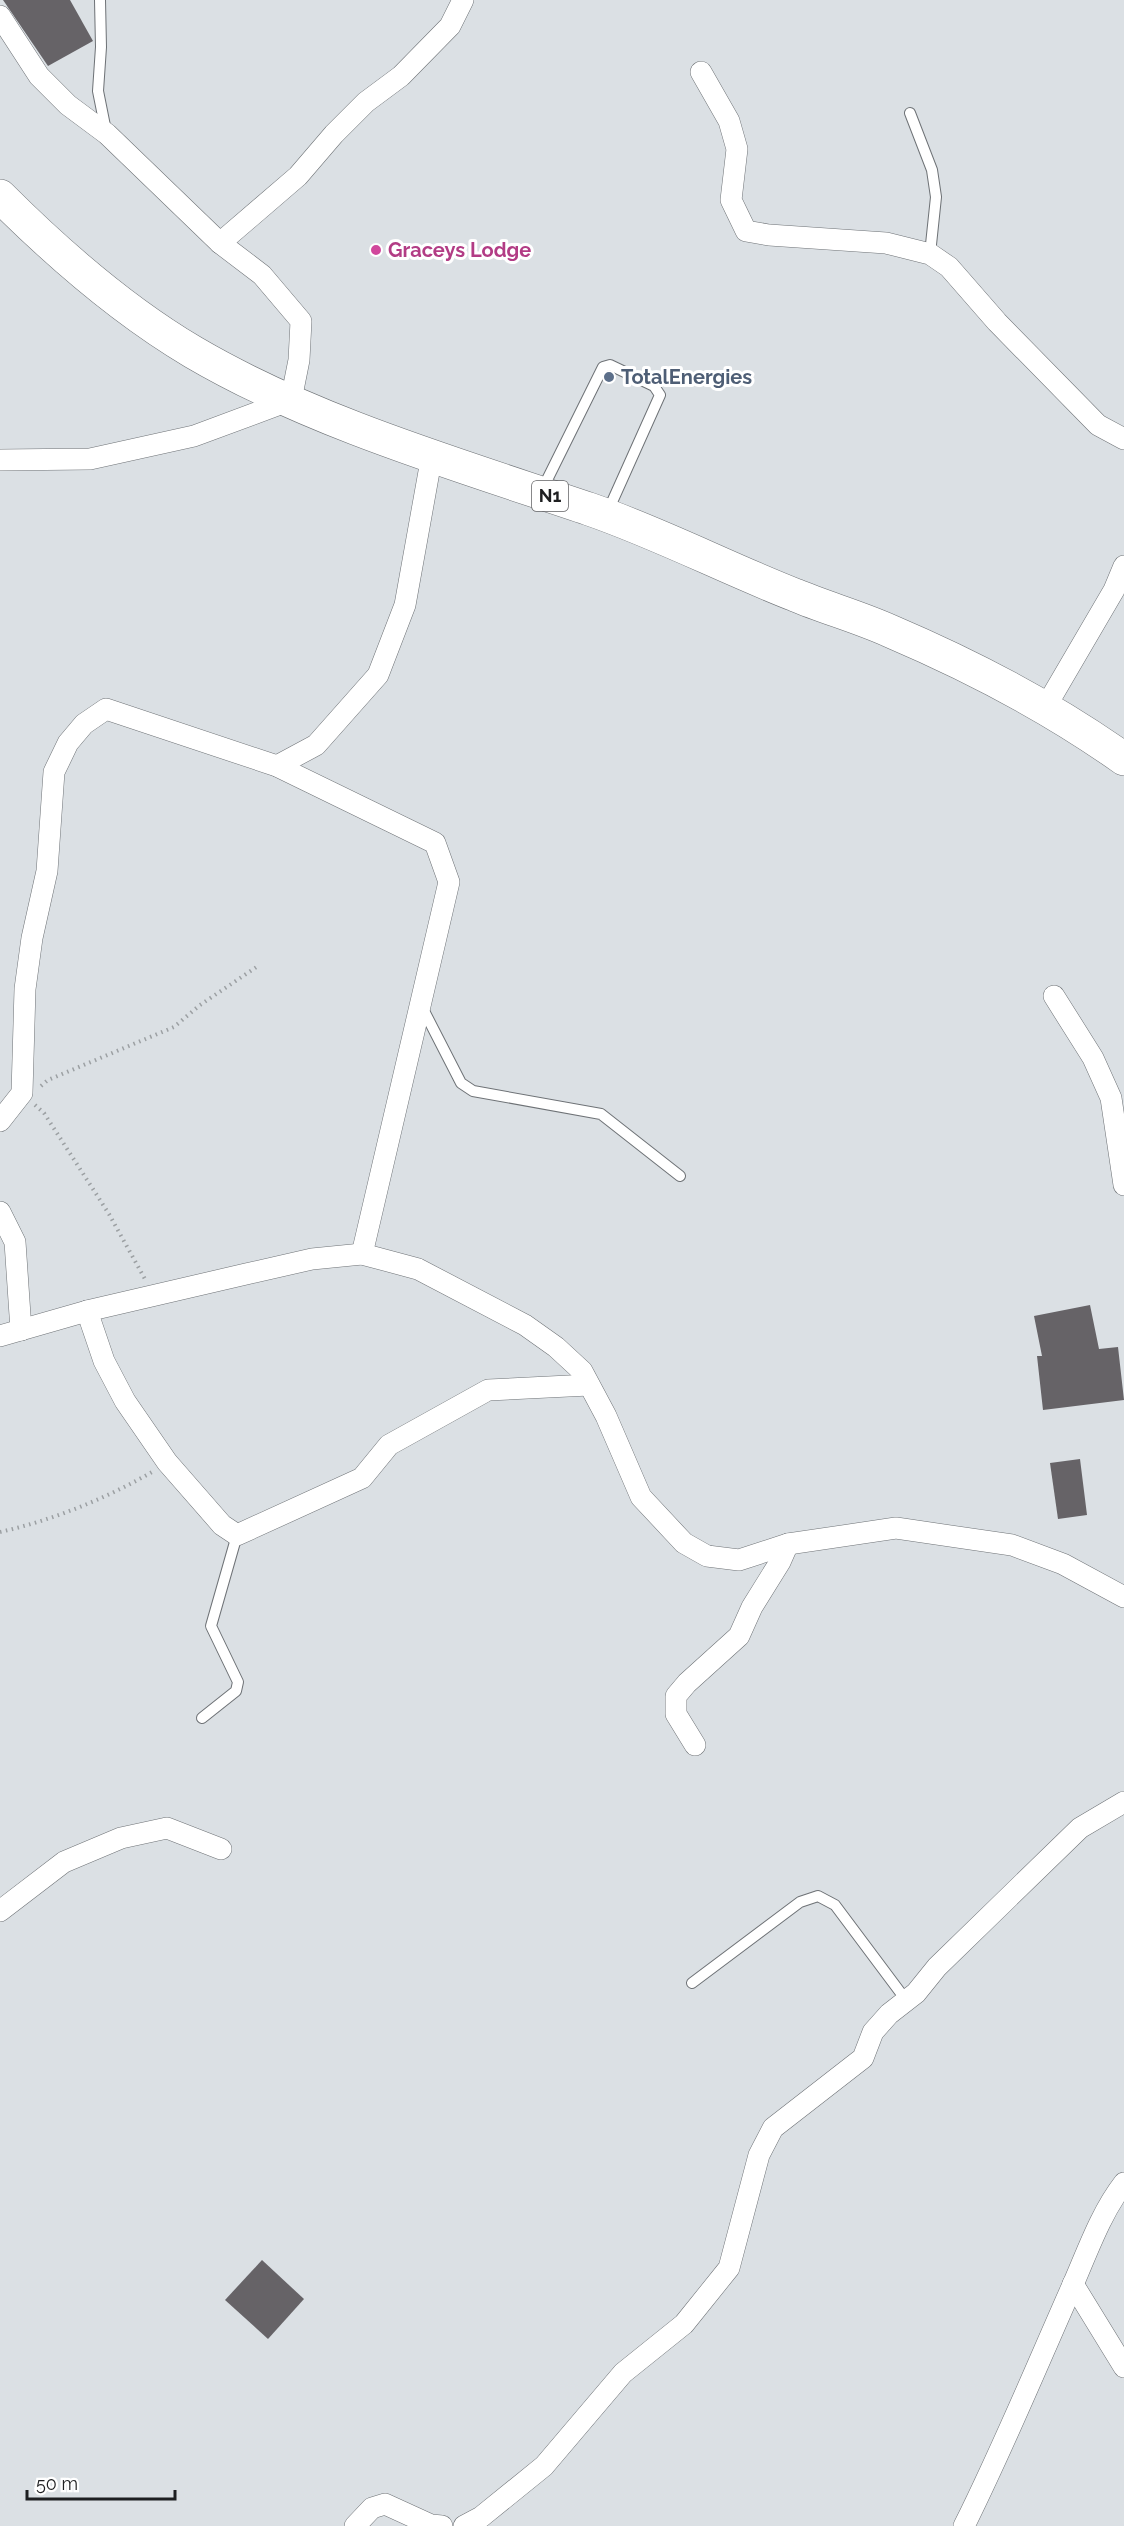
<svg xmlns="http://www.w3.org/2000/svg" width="1124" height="2526" viewBox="0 0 1124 2526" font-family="Raleway,sans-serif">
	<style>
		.building { fill: #666367 }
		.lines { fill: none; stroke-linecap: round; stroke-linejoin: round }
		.service-casing { stroke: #6e7276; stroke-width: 12 }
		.minor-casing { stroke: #6e7276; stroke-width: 22 }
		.trunk-casing { stroke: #6e7276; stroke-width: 34 }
		.path { stroke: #9ca0a3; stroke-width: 4; stroke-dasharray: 1.5 4.5; stroke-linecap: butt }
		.service { stroke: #fff; stroke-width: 10 }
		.minor { stroke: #fff; stroke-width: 21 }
		.trunk { stroke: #fff; stroke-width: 33 }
		.hotel-dot { fill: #d1479c; stroke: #fff; stroke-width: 2 }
		.service-dot { fill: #5c6f8a; stroke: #fff; stroke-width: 2 }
		.labels { text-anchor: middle; stroke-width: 6; stroke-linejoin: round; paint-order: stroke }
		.shield { fill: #fff; stroke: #626264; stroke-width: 1.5 }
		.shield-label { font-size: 18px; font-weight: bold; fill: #1e1f21 }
		.hotel-label { font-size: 20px; font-weight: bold; fill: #b23c85; stroke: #fff; text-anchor: start }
		.service-label { font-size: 20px; font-weight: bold; fill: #4e5e75; stroke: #fff; text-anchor: start }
	</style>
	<rect width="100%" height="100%" fill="#dbe0e4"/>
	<!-- building -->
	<g class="building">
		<path d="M3,0h67l23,41 -45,25z"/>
		<path d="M1090,1305l9,44 19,-2 6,53 -81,10 -6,-54h5l-8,-40z"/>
		<path d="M1080,1459l7,56 -29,4 -8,-56z"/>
		<path d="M262,2260l42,39 -36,40 -43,-39z"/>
	</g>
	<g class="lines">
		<defs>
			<g id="service">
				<path d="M100,0l1,47 -3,44 8,40"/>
				<path d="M910,113l22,57 4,27 -6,57"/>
				<path d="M542,490l61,-123 7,-2 44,21 6,9 -52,116"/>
				<path d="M422,1007l39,76 12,8 128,23 79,62"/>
				<path d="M202,1718l34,-27 2,-9 -27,-56 26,-91"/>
				<path d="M692,1983l108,-81 18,-6 17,9 71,95"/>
			</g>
			<g id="minor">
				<path d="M0,16l39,60 29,29 39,29 113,109 42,32 39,46 -2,39 -8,40 -97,36 -104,23 -90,1"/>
				<path d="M701,72l28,49 8,28 -6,51 15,31 23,4 117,8 44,11 19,13 48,55 101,103 26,14"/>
				<path d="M220,243l78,-67 36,-42 32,-32 35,-26 49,-50 13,-26"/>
				<path d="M1045,708l69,-118 10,-24"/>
				<path d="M277,766l39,-21 62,-70 27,-70 27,-150"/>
				<path d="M1054,996l39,62 18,40 13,87"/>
				<path d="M0,1121l22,-28 3,-104 7,-51 15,-67 7,-99 14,-29 16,-19 22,-15 171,57 158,77 14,39 -87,372"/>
				<path d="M0,1212l15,30 6,88"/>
				<path d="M87,1311l17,50 21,40 42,61 55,63 15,10 125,-57 27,-33 99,-55 101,-5"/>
				<path d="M0,1336l87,-25 159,-37 66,-15 50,-5 56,15 107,56 31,22 26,24 24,45 35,81 43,46 23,13 32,4 49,-16 108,-16 116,17 51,19 61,33"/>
				<path d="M695,1745l-19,-31v-18l11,-13 52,-47 13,-29 28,-45 8,-18"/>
				<path d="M0,1911l64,-49 57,-24 46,-10 54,21"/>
				<path d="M1073,2284l51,83"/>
				<path d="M355,2526l17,-18 13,-4 46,21 11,1"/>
				<path d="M464,2526l17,-9 63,-51 79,-93 61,-49 45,-56 30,-113 14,-27 90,-70 10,-26 16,-18 27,-21 21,-26 143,-139 44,-26"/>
				<path d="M964,2526c39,-78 72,-158 107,-237 16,-36 29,-75 53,-106"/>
			</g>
			<path id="trunk" d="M0,196c58,58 122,114 193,156 119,70 266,113 396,157 70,24 137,59 206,86 31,13 64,22 95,36 82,35 161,76 234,128"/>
		</defs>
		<!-- service casing -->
		<use href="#service" class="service-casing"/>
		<!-- minor casing -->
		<use href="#minor" class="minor-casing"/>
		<!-- trunk casing -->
		<use href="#trunk" class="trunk-casing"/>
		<!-- path -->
		<g class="path">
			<path d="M41,1086l7,-6 126,-53 26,-22 58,-39"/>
			<path d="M35,1105l9,8 65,101 36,65"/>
			<path d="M0,1532c53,-12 105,-33 152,-60"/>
		</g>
		<!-- service -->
		<use href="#service" class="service"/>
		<!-- minor -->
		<use href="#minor" class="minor"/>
		<!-- trunk -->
		<use href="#trunk" class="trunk"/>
	</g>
	<!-- markers -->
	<circle class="hotel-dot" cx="376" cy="250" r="6"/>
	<circle class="service-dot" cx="609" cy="377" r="6"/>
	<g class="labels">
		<!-- shield labels -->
		<rect class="shield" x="532" y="481" width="36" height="30" rx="4.5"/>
		<g class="shield-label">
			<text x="550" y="502">N1</text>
		</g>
		<!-- hotel labels -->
		<g class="hotel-label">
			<text x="388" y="257">Graceys Lodge</text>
		</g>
		<!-- service labels -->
		<g class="service-label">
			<text x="621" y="384">TotalEnergies</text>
		</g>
	</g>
	<!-- scale -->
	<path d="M27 2490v9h148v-9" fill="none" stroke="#1e1f21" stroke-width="3"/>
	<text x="36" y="2490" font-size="18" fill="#1e1f21" stroke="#ffffff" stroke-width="4.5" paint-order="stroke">50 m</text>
</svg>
